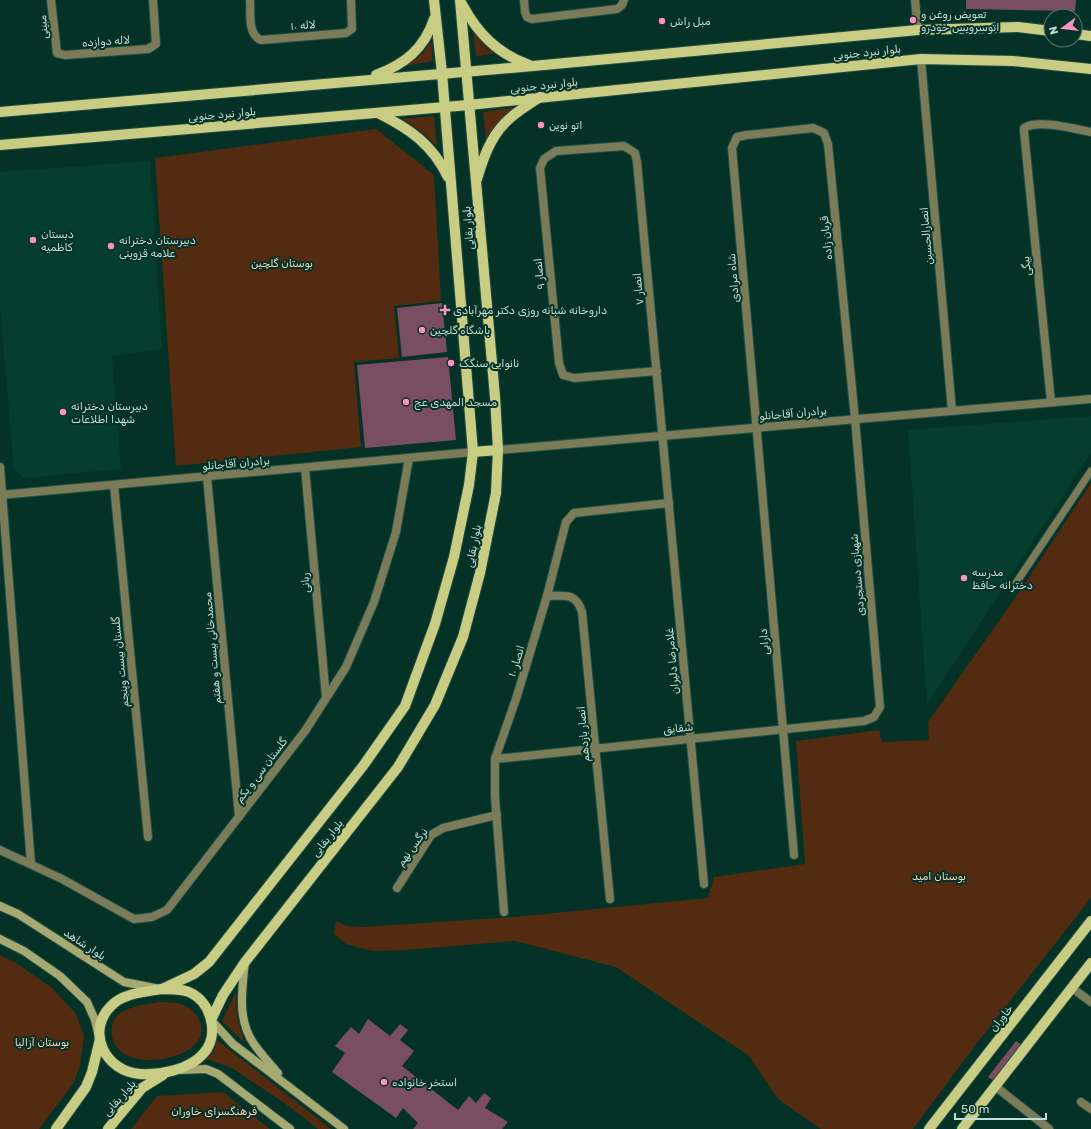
<svg xmlns="http://www.w3.org/2000/svg" width="1091" height="1129" viewBox="0 0 1091 1129" font-family="Rubik,Cairo,sans-serif">
	<style>
		.built { fill: #053d2f }
		.green { fill: #532b11 }
		.building { fill: #7a4e62 }
		.lines { fill: none; stroke-linecap: round; stroke-linejoin: round }
		.lane-casing { stroke: #234e42; stroke-width: 9 }
		.street-casing { stroke: #234e42; stroke-width: 10 }
		.secondary-casing { stroke: #234e42; stroke-width: 10 }
		.primary-casing { stroke: #234e42; stroke-width: 12 }
		.lane { stroke: #797b59; stroke-width: 7 }
		.street { stroke: #797b59; stroke-width: 8 }
		.secondary { stroke: #a6a971; stroke-width: 8 }
		.primary { stroke: #c9cd84; stroke-width: 10 }
		.poi-dot { fill: #fc8fc3; stroke: #053226; stroke-width: 1.5 }
		.labels { text-anchor: middle; stroke-width: 4; stroke-linejoin: round; paint-order: stroke }
		.poi-label { font-size: 11px; fill: #c3dfd5; stroke: #053226; text-anchor: start }
		.street-label { font-size: 11px; fill: #c3dfd5; stroke: #053226 }
		.park-label { font-size: 11px; fill: #fcd3bc; stroke: #053226 }
	</style>
	<rect width="100%" height="100%" fill="#053226"/>
	<!-- built -->
	<g class="built">
		<path d="M150,161l12,188 -50,7 9,113 -97,9 -10,-8 -14,-162v-136z"/>
		<path d="M1091,416v36l-164,253 -19,-275z"/>
	</g>
	<!-- green -->
	<g class="green">
		<path d="M473,32l14,17 10,4 -21,3z"/>
		<path d="M431,42l2,19 -29,5 19,-13z"/>
		<path d="M517,107l-22,19 -9,15 -3,-29z"/>
		<path d="M434,116l3,30 -16,-15 -20,-12z"/>
		<path d="M376,129l58,46 7,126 -47,5 5,52 -45,4 7,85 -185,19 -21,-308z"/>
		<path d="M1091,483v415l-117,149 -61,82h-92l-43,-30 -30,-44 -132,-88 -101,-26 -110,9 -32,1 -27,-7 -12,-10 2,-13 10,5 17,1 151,-10 194,-19 6,-21 91,-13 -9,-123 83,-11 3,12 47,-2 -1,-18 94,-134z"/>
		<path d="M0,955l16,8 36,25 24,26 8,22 -4,30 -7,18 -34,45h-39z"/>
		<path d="M236,992l1,25 7,25 -22,-21z"/>
		<path d="M158,1002c17,0 31,0 40,16 26,42 -94,65 -86,8 3,-19 32,-21 46,-24z"/>
		<path d="M217,1040l114,89h-13l-28,-22 -58,-39 -25,-9 8,-11z"/>
		<path d="M223,1092l47,37h-139l26,-33z"/>
	</g>
	<!-- building -->
	<g class="building">
		<path d="M966,0h110l-1,11 -109,-2z"/>
		<path d="M442,303l5,49 -45,5 -5,-49z"/>
		<path d="M448,357l8,83 -91,8 -8,-83z"/>
		<path d="M368,1019l22,17 10,-12 8,6 -8,10 14,11 -12,15 56,44 11,-14 7,7 8,-10 7,5 -6,10 23,14 -6,7h-89l5,-6 -15,-15 -7,10 -64,-46 13,-19 -10,-7 16,-19 8,7z"/>
		<path d="M1016,1041l6,4 -29,35 -5,-3z"/>
	</g>
	<g class="lines">
		<defs>
			<path id="lane" d="M1016,583l75,-112"/>
			<g id="street">
				<path d="M51,0l6,53 8,2 83,-6 8,-5 -3,-44"/>
				<path d="M250,0c1,13 -3,34 11,40l85,-7 6,-4 -1,-29"/>
				<path d="M524,0l1,12 2,5 5,2 85,-10 5,-4 2,-5"/>
				<path d="M915,0l3,30"/>
				<path d="M921,59l31,352"/>
				<path d="M657,371l-83,7 -11,-3 -4,-12 -19,-195 4,-9 12,-8 68,-5 11,7 2,9 67,722"/>
				<path d="M1051,402l-27,-271v-3c14,-9 51,1 67,4"/>
				<path d="M498,450l593,-51"/>
				<path d="M0,467l31,397"/>
				<path d="M305,468l21,229"/>
				<path d="M207,477l32,340"/>
				<path d="M114,485l34,352"/>
				<path d="M0,495l473,-43"/>
				<path d="M547,596c18,0 29,-4 35,16l28,287"/>
				<path d="M495,759l369,-38 10,-4 6,-10 -25,-288 -27,-275 -4,-11 -11,-5 -66,7 -10,2 -5,11c21,236 41,471 62,707"/>
				<path d="M0,850l62,29 72,40 18,-2 15,-7 138,-179 41,-64 28,-65 22,-70 13,-74"/>
				<path d="M397,888l34,-53 12,-7 54,-13"/>
				<path d="M504,912l-9,-115v-38l22,-63 30,-100 19,-74 8,-9 95,-10"/>
				<path d="M1072,988l19,14"/>
				<path d="M995,1086l54,43"/>
				<path d="M1081,1102l10,7"/>
			</g>
			<g id="secondary">
				<path d="M0,906l18,8 106,68 31,6"/>
				<path d="M0,939l24,12 36,25 27,26 8,18 3,13"/>
				<path d="M245,962c-3,28 -8,58 9,82 7,10 16,20 24,29"/>
				<path d="M211,1020l22,24 111,85"/>
				<path d="M180,1070l26,-1 12,5 72,55"/>
			</g>
			<g id="primary">
				<path d="M462,4c16,30 35,49 67,61"/>
				<path d="M1075,34l16,2"/>
				<path d="M376,75c29,-11 48,-26 58,-56"/>
				<path d="M0,112l533,-46 385,-36 100,-3 33,4"/>
				<path d="M378,113c32,16 54,31 70,64"/>
				<path d="M0,145l469,-40 452,-46 92,2 78,8"/>
				<path d="M477,179c6,-20 13,-41 28,-56 9,-10 23,-18 35,-26"/>
				<path d="M473,452l25,-2"/>
				<path d="M162,989l32,-15 15,-12 154,-196 42,-60 30,-82 19,-67 15,-72 4,-33 -31,-379 -8,-73"/>
				<path d="M162,989c9,0 19,0 27,3 23,10 31,44 14,62 -14,16 -43,21 -63,20 -34,-2 -55,-42 -29,-68 12,-13 34,-14 51,-17z"/>
				<path d="M211,1020l12,-25 22,-33 153,-195 37,-62 28,-68 17,-64 16,-80 2,-43 -3,-53 -35,-397"/>
				<path d="M56,1129l30,-42 6,-15 8,-33"/>
				<path d="M108,1129l34,-41 21,-13"/>
				<path d="M929,1129l162,-208"/>
				<path d="M962,1129l129,-166"/>
			</g>
		</defs>
		<!-- lane casing -->
		<use href="#lane" class="lane-casing"/>
		<!-- street casing -->
		<use href="#street" class="street-casing"/>
		<!-- secondary casing -->
		<use href="#secondary" class="secondary-casing"/>
		<!-- primary casing -->
		<use href="#primary" class="primary-casing"/>
		<!-- lane -->
		<use href="#lane" class="lane"/>
		<!-- street -->
		<use href="#street" class="street"/>
		<!-- secondary -->
		<use href="#secondary" class="secondary"/>
		<!-- primary -->
		<use href="#primary" class="primary"/>
	</g>
	<!-- markers -->
	<g class="poi-dot">
		<circle cx="913" cy="20" r="4"/>
		<circle cx="662" cy="21" r="4"/>
		<circle cx="541" cy="125" r="4"/>
		<circle cx="33" cy="240" r="4"/>
		<circle cx="111" cy="246" r="4"/>
		<path d="M443 304h4v4h4v4h-4v4h-4v-4h-4v-4h4z"/>
		<circle cx="422" cy="330" r="4"/>
		<circle cx="451" cy="363" r="4"/>
		<circle cx="406" cy="402" r="4"/>
		<circle cx="63" cy="412" r="4"/>
		<circle cx="964" cy="578" r="4"/>
		<circle cx="384" cy="1082" r="4"/>
	</g>
	<g class="labels">
		<!-- poi labels -->
		<g class="poi-label">
			<text x="921" y="18">تعویض روغن و<tspan x="921" dy="13">اتوسرویس خودرو</tspan></text>
			<text x="670" y="25">مبل راش</text>
			<text x="549" y="129">اتو نوین</text>
			<text x="41" y="238">دبستان<tspan x="41" dy="13">کاظمیه</tspan></text>
			<text x="119" y="244">دبیرستان دخترانه<tspan x="119" dy="13">علامه قزوینی</tspan></text>
			<text x="453" y="314">داروخانه شبانه روزی دکتر مهرآبادی</text>
			<text x="430" y="334">باشگاه گلچین</text>
			<text x="459" y="367">نانوایی سنگک</text>
			<text x="414" y="406">مسجد المهدی عج</text>
			<text x="71" y="410">دبیرستان دخترانه<tspan x="71" dy="13">شهدا اطلاعات</tspan></text>
			<text x="972" y="576">مدرسه<tspan x="972" dy="13">دخترانه حافظ</tspan></text>
			<text x="392" y="1086">استخر خانواده</text>
		</g>
		<!-- street labels -->
		<g class="street-label">
			<text transform="translate(303 25) rotate(-5)" y="4">لاله ۱۰</text>
			<text transform="translate(43 27) rotate(-95)" y="4">مبینی</text>
			<text transform="translate(106 41) rotate(-4)" y="4">لاله دوازده</text>
			<text transform="translate(867 52) rotate(-6)" y="4">بلوار نبرد جنوبی</text>
			<text transform="translate(544 85) rotate(-6)" y="4">بلوار نبرد جنوبی</text>
			<text transform="translate(222 114) rotate(-5)" y="4">بلوار نبرد جنوبی</text>
			<text transform="translate(468 228) rotate(-95)" y="4">بلوار بقایی</text>
			<text transform="translate(926 236) rotate(-95)" y="4">انصارالحسین</text>
			<text transform="translate(826 238) rotate(-96)" y="4">قربان زاده</text>
			<text transform="translate(1026 266) rotate(-96)" y="4">بیگی</text>
			<text transform="translate(539 274) rotate(-96)" y="4">انصار ۹</text>
			<text transform="translate(733 278) rotate(-95)" y="4">شاه مرادی</text>
			<text transform="translate(638 289) rotate(-95)" y="4">انصار ۷</text>
			<text transform="translate(793 413) rotate(-5)" y="4">برادران آقاجانلو</text>
			<text transform="translate(236 463) rotate(-5)" y="4">برادران آقاجانلو</text>
			<text transform="translate(473 546) rotate(-79)" y="4">بلوار بقایی</text>
			<text transform="translate(857 575) rotate(-95)" y="4">شهبازی دستجردی</text>
			<text transform="translate(305 583) rotate(-95)" y="4">ربانی</text>
			<text transform="translate(764 642) rotate(-95)" y="4">دارابی</text>
			<text transform="translate(212 648) rotate(-95)" y="4">محمدخانی بیست و هفتم</text>
			<text transform="translate(516 661) rotate(-73)" y="4">انصار ۱۰</text>
			<text transform="translate(672 661) rotate(-95)" y="4">غلامرضا دلیران</text>
			<text transform="translate(120 662) rotate(-96)" y="4">گلستان بیست وپنجم</text>
			<text transform="translate(678 728) rotate(-6)" y="4">شقایق</text>
			<text transform="translate(583 734) rotate(-95)" y="4">انصار یازدهم</text>
			<text transform="translate(261 770) rotate(-53)" y="4">گلستان سی و یکم</text>
			<text transform="translate(327 838) rotate(-52)" y="4">بلوار بقایی</text>
			<text transform="translate(412 847) rotate(-54)" y="4">نرگس نهم</text>
			<text transform="translate(85 944) rotate(33)" y="4">بلوار شاهد</text>
			<text transform="translate(1001 1018) rotate(-52)" y="4">خاوران</text>
			<text transform="translate(119 1098) rotate(-49)" y="4">بلوار بقایی</text>
		</g>
		<!-- park labels -->
		<g class="park-label">
			<text x="282" y="267">بوستان گلچین</text>
			<text x="939" y="880">بوستان امید</text>
			<text x="42" y="1046">بوستان آزالیا</text>
			<text x="214" y="1115">فرهنگسرای خاوران</text>
		</g>
	</g>
	<!-- north arrow -->
	<g transform="translate(1063 28) rotate(255)"><circle r="19" fill="#053226" stroke="#51776c"/>
	<path d="M0-3L7 15L0 10L-7 15Z" fill="#fc8fc3"/>
	<text y="-6" font-size="11" font-weight="bold" text-anchor="middle" fill="#c3dfd5">N</text>
	</g>
	<!-- scale -->
	<path d="M955 1113v6h91v-6" fill="none" stroke="#c3dfd5" stroke-width="2"/>
	<text x="961" y="1113" font-size="12" fill="#c3dfd5" stroke="#053226" stroke-width="3" paint-order="stroke">50 m</text>
</svg>
